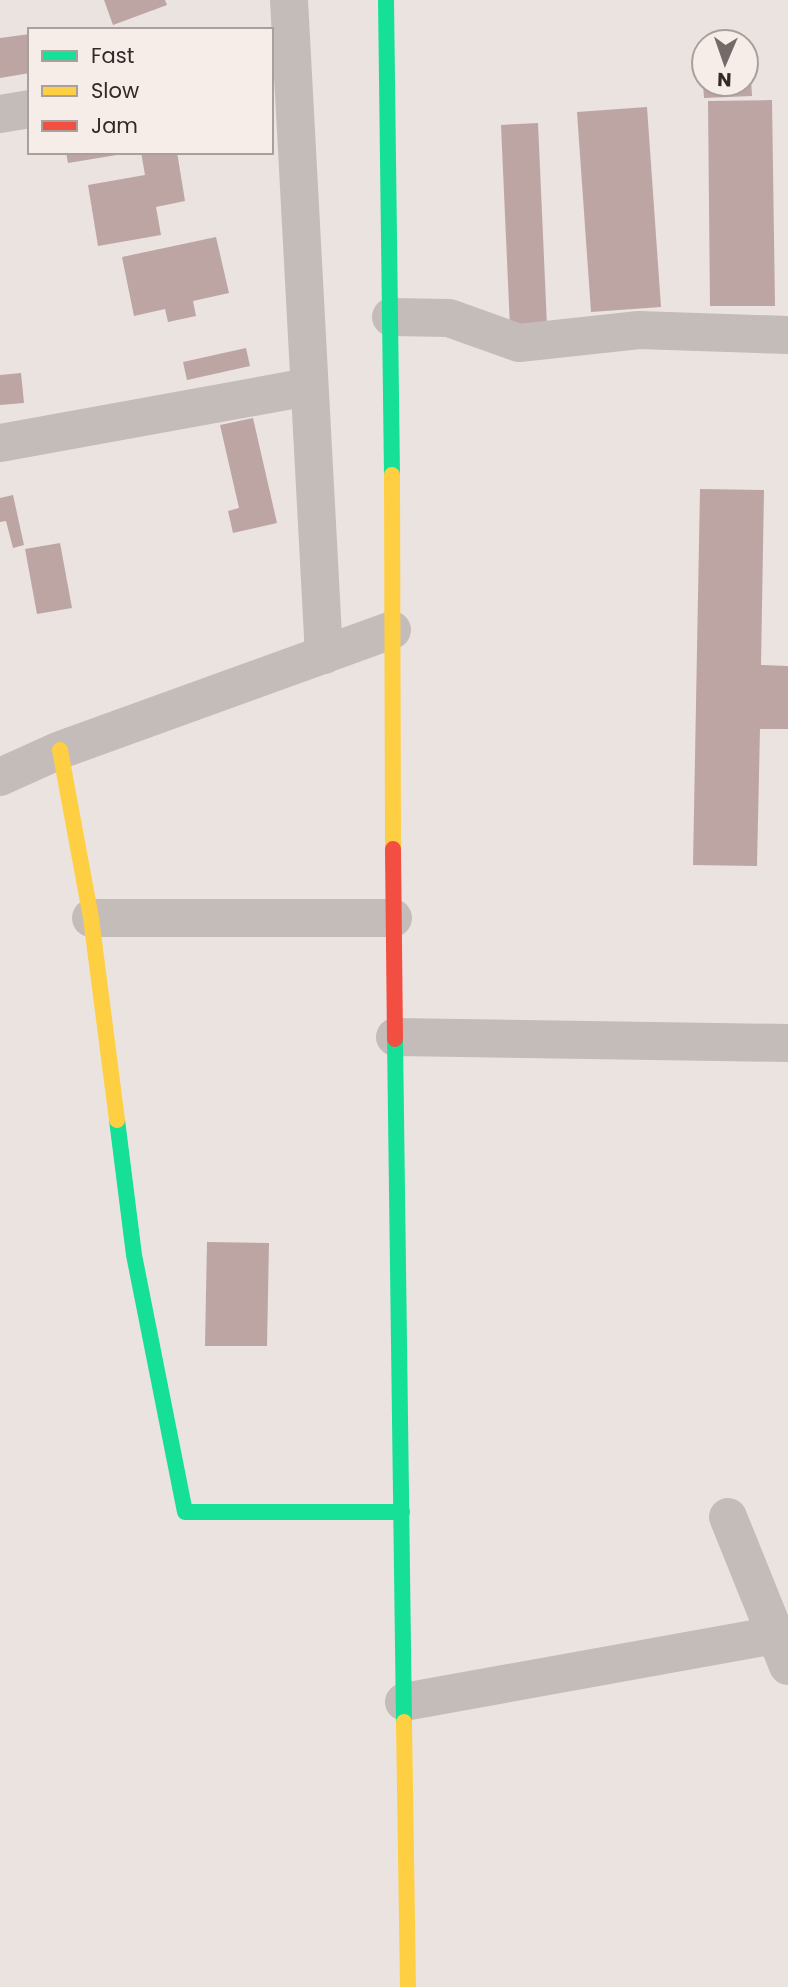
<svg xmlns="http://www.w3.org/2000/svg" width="788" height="1987" viewBox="0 0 788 1987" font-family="Poppins,sans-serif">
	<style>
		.building { fill: #bda5a4 }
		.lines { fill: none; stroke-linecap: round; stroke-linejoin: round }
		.street { stroke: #c4bcb9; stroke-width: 38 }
		.fast { stroke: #16e098; stroke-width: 16 }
		.slow { stroke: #ffcf43; stroke-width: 16 }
		.jam { stroke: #f24e42; stroke-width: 16 }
	</style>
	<rect width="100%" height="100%" fill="#ebe3e0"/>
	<!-- building -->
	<g class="building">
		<path d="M104,0h61l2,5 -54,20z"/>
		<path d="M30,34v39l-30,5v-40z"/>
		<path d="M746,44h3l3,52 -48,2 -1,-14h43z"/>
		<path d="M700,47h4v25h-2z"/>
		<path d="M772,100l3,206h-65l-2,-205z"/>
		<path d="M647,107l14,200 -70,5 -14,-200z"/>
		<path d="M538,123l9,203 -37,2 -9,-203z"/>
		<path d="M66,152h57v2l-55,9z"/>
		<path d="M141,152h36l8,49 -29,6 5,28 -63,11 -10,-61 57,-10z"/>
		<path d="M216,237l13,56 -36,8 3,15 -28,6 -3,-13 -31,7 -12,-59z"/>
		<path d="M246,348l4,18 -63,14 -4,-18z"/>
		<path d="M21,373l3,30 -24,2v-30z"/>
		<path d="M253,418l24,105 -44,10 -5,-22 11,-3 -19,-83z"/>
		<path d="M700,489l64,1 -3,175 27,1v63h-28l-3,137 -64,-1z"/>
		<path d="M13,495l11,50 -11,3 -7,-27 -6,1v-24z"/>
		<path d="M60,543l12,65 -35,6 -12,-65z"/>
		<path d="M207,1242l62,1 -2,103h-62z"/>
	</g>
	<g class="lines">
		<!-- street -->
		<g class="street">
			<path d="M289,0l35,655"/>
			<path d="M0,114l30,-5"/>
			<path d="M391,317l58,1 70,25 120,-13 149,5"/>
			<path d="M0,443l308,-56"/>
			<path d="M0,777l60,-27 332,-120"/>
			<path d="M91,918h302"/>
			<path d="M395,1037l393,6"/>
			<path d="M728,1517l60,149"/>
			<path d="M404,1702l371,-67"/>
		</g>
		<!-- fast -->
		<g class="fast">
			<path d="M386,0l6,475"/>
			<path d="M395,1039l9,683"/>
			<path d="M117,1120l17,135 51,257h217"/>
		</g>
		<!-- slow -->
		<g class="slow">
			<path d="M392,475l1,374"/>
			<path d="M60,750l31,168 26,202"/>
			<path d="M404,1722l4,265"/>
		</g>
		<!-- jam -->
		<path class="jam" d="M393,849l2,190"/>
	</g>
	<!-- legend -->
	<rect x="28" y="28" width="245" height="126" fill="#f7ede8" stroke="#a99f9b" stroke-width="2"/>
	<rect x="42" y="51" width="35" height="10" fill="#16e098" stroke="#a99f9b" stroke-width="2"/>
	<text x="91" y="63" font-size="21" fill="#342928">Fast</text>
	<rect x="42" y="86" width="35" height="10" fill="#ffcf43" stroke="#a99f9b" stroke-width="2"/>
	<text x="91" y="98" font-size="21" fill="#342928">Slow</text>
	<rect x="42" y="121" width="35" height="10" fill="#f24e42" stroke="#a99f9b" stroke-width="2"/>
	<text x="91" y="133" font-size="21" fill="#342928">Jam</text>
	<!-- north arrow -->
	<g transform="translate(725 63) rotate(182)"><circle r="33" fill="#f7ede8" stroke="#a99f9b" stroke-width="2"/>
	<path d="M0-5L12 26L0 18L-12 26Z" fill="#746a68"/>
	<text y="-10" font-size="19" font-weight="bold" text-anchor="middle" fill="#342928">N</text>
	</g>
</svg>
